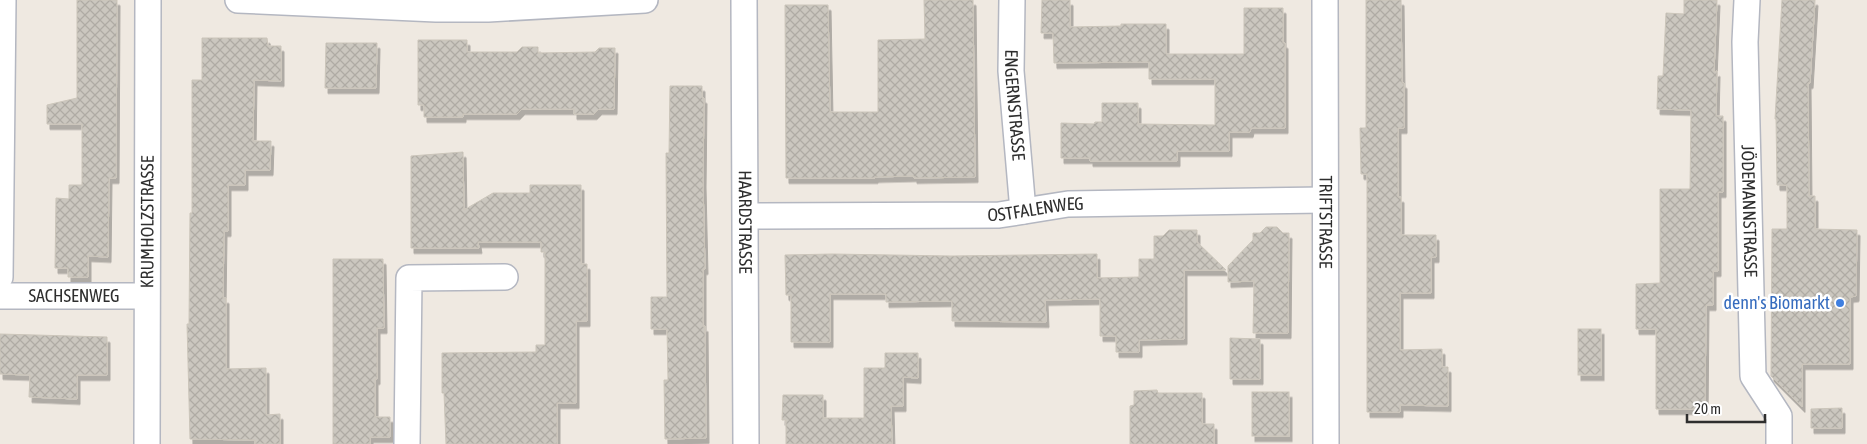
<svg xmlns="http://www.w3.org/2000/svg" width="1867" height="444" viewBox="0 0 1867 444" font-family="'Asap Condensed',sans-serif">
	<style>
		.building { fill: url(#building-cross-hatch); stroke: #cbc5ba; filter: url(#shadow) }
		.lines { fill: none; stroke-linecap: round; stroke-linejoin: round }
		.minor-casing { stroke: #b4b7c1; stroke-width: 28 }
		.minor { stroke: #fff; stroke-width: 25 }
		.shop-dot { fill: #3f7fe0; stroke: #fff; stroke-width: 2 }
		.labels { text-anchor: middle; stroke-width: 5; stroke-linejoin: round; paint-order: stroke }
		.street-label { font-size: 18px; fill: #2e2e2e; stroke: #fff }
		.shop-label { font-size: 18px; fill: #366cbe; stroke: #fff; text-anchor: end }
	</style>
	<defs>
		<pattern id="building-cross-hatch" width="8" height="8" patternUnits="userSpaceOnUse" patternTransform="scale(1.25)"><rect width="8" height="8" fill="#cbc7bf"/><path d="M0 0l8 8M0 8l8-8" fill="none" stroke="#afaba4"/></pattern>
		<filter id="shadow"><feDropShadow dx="3" dy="5.5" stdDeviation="0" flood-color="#0004"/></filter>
	</defs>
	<rect width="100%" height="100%" fill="#efe9e1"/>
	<!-- building -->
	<g class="building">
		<path d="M77,0h40l-1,178h-7l-1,79 -20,-1v21h-20v-9h-13l1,-70 13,1v-14h13v-61h-35v-19l30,-7z"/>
		<path d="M924,0h49l2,177 -61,1v-2l-39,1v1h-89l-1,-173h43l2,107h48v-72l47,-1z"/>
		<path d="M1042,0h28v27l51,-1v-2h45v30h78v-46h39v35h2v85h-34l-1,4h-21v19h-52v10h-87v-3h-29v-35l33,1 1,-2h7v-19h36v21l77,1v-46h-66v-17l-95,1 -1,-30h-12z"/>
		<path d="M1366,0h35l1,83h2v45h-6v69h3v38h35v22h-5v36h-31v57l42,-1v18h6v39l-48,-1v7h-33v-238h-6l-1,-46h6z"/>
		<path d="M1684,0h33l-3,72 3,-1 -1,45h7v76h-5v79h-5v34h-7l-1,104h-49v-80h-20v-45l24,-1v-94h30l1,-79 -34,-1 1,-33h5l3,-63 18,1z"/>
		<path d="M1782,0h33l-5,83h-2l1,113h6v33l42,1 -1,66 -6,1v67h-48v43l-31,-31 1,-147h15v-44h-10l-1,-66h-1z"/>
		<path d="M202,38h65l1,8h13v35l-27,-1 -1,61h18l-1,29h-25v15h-17v46h-4l-1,67h3v71l40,-1v47l14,-1v30h-25v-4l-65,-1 -3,-115h2l1,-111h2v-133h10z"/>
		<path d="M418,40h49v12h50l5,-5h16v6l57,-1 4,-4h16l-1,61h-15l-5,5h-20v-5h-52l-5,5h-54v3h-39v-12h-6z"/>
		<path d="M326,43h51l-1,45h-51z"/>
		<path d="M670,86h32v12h2l-1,84 2,87h-2v58l2,-1 1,112 -41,1 -1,-59h4l-1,-51h-16v-32h16l-1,-144h3z"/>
		<path d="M463,152l1,58 29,-17h37v-8h51v79h6v57h-11v82h-19v41h-111l-2,-51h-2v-40l94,-1v-7h9v-93h-4v-10h-63l1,6h-68v-92z"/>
		<path d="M1266,227h11l6,6h6l-1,100h-35l1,-52 -26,1v-16l25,-26v-7h7z"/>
		<path d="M1169,230h28v12l29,28h-42v69l-45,1v12h-23v-16h-16v-37l-55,1 1,22 -94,-1v-20l-66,1v-8h-56v48h-39v-47h-5l-1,-40 47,-1 120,2 145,-2v24l42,-1v-18h15v-23h9z"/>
		<path d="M333,259h50l1,69h-7v51h-2v38h15v20h-20v7h-37z"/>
		<rect x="1578" y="329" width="23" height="46"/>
		<path d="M0,334l107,3v38h-30v24l-48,-2 1,-22 -30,-1z"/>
		<path d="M1230,338l30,1v40h-30z"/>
		<path d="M885,353h33v25l-15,-1v29h-12l1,38h-106v-24h-4l1,-25h40v23h41v-50h21z"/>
		<path d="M1157,390l1,3h44v31h12v20h-84v-38l4,-1v-14z"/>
		<rect x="1252" y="392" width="37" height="44"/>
		<path d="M1842,408v20h-31v-19z"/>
	</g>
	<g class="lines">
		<defs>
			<g id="minor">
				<path d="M238,0l198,9h52l157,-9"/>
				<path id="s1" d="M744,0l2,444"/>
				<path id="s2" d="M1012,0l-1,71 12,140"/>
				<path id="s3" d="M1325,0l1,444"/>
				<path id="s4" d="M1747,0l-2,42 8,334 26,40v28"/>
				<path id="s5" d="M746,216l253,-1 69,-11 256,-4"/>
				<path d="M0,277l3,-277"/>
				<path id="s6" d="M0,296h146"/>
				<path id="s7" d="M147,444l1,-444"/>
				<path d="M407,444l2,-166 96,-1"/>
			</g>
		</defs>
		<!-- minor casing -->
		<use href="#minor" class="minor-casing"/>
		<!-- minor -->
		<use href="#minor" class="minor"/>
	</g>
	<!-- markers -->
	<circle class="shop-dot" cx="1840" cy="303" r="5"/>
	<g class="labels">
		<!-- street labels -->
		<g class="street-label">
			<text dy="6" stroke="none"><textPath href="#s2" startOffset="105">ENGERNSTRASSE</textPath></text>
			<text dy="6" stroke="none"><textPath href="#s5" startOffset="290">OSTFALENWEG</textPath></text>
			<text dy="6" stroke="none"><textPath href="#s4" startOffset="211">JÖDEMANNSTRASSE</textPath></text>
			<text dy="6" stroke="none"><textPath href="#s7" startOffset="222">KRUMHOLZSTRASSE</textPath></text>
			<text dy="6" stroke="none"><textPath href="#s1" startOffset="222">HAARDSTRASSE</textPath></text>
			<text dy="6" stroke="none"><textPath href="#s3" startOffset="222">TRIFTSTRASSE</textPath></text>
			<text dy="6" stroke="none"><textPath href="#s6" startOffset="74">SACHSENWEG</textPath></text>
		</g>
		<!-- shop labels -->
		<g class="shop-label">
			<text x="1830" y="309">denn's Biomarkt</text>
		</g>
	</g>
	<!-- scale -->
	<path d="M1687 414v8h78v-8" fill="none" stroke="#2e2e2e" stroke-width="2.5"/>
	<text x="1694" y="414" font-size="15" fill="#2e2e2e" stroke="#ffffff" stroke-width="4" paint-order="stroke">20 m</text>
</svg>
